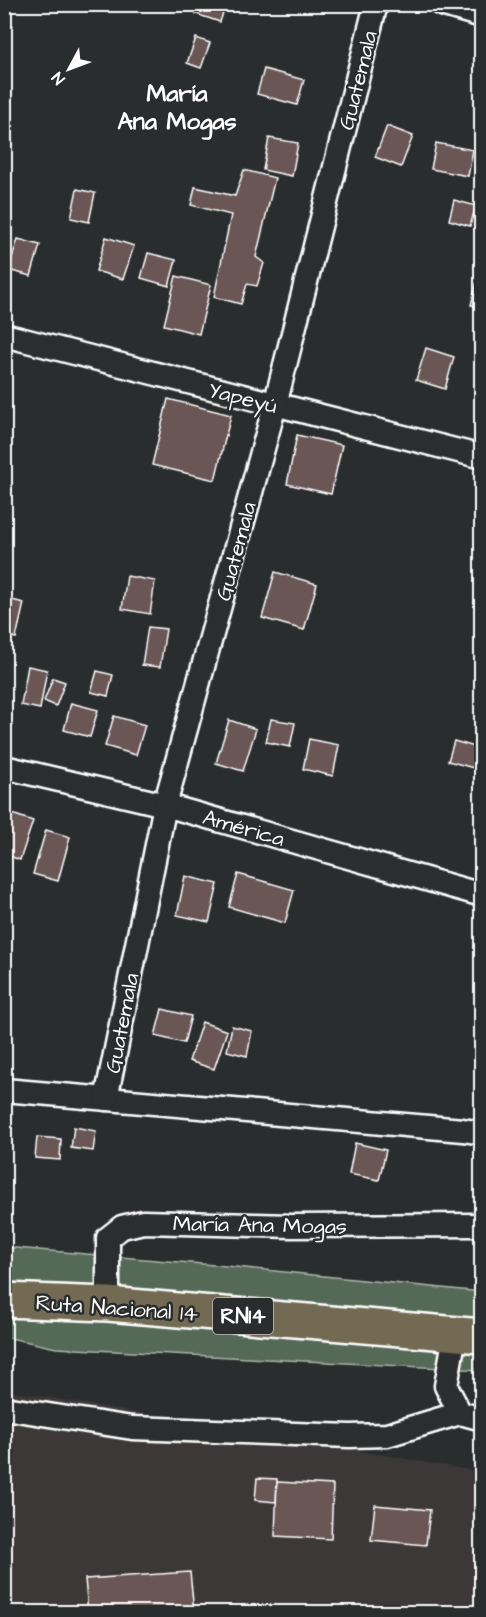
<svg xmlns="http://www.w3.org/2000/svg" width="486" height="1617" viewBox="0 0 486 1617" font-family="'Architects Daughter',sans-serif">
	<style>
		.built { fill: #3d3939 }
		.green { fill: #556b57; stroke: #aab5ab; stroke-width: 1.5 }
		.building { fill: #695654; stroke: #fff; stroke-width: 1.5 }
		.lines { fill: none; stroke-linecap: round; stroke-linejoin: round }
		.street-casing { stroke: #fff; stroke-width: 27 }
		.highway-casing { stroke: #fff; stroke-width: 38 }
		.street { stroke: #2a2d2e; stroke-width: 22 }
		.highway { stroke: #736b52; stroke-width: 33 }
		.labels { text-anchor: middle; stroke-width: 5; stroke-linejoin: round; paint-order: stroke }
		.shield { fill: #2a2d2e; stroke: #bfc0c0; stroke-width: 1.5 }
		.shield-label { font-size: 21px; font-weight: bold; fill: #fff }
		.street-label { font-size: 22px; fill: #fff; stroke: #2a2d2e }
		.neighbourhood-label { font-size: 24px; font-weight: bold; fill: #fff; stroke: #2a2d2e }
	</style>
	<rect width="100%" height="100%" fill="#2a2d2e"/>
	<filter id="ink" filterUnits="userSpaceOnUse"><feTurbulence type="fractalNoise" baseFrequency=".0167" numOctaves="2"/><feDisplacementMap in="SourceGraphic" scale="12" xChannelSelector="R" yChannelSelector="G"/><feConvolveMatrix kernelMatrix="1 2 1 2 8 2 1 2 1" color-interpolation-filters="sRGB"/></filter>
	<g filter="url(#ink)">
		<!-- built -->
		<path class="built" d="M4,1390l477,82v140h-476z"/>
		<!-- green -->
		<path class="green" d="M4,1247l222,19 255,26v78l-425,-22 -51,-11z"/>
		<!-- building -->
		<g class="building">
			<path d="M199,4h27l-6,18 -24,-8z"/>
			<path d="M196,38l14,5 -9,25 -14,-5z"/>
			<path d="M264,69l40,11 -7,25 -40,-11z"/>
			<path d="M387,126l26,10 -12,31 -26,-10z"/>
			<path d="M269,138l29,5 -6,33 -29,-6z"/>
			<path d="M436,143l37,7 -5,26 -37,-7z"/>
			<path d="M244,170l31,8 -19,79 8,6 -7,23 -10,-2 -6,20 -27,-7 17,-82 -40,-10 4,-18 40,9z"/>
			<path d="M77,189l18,4 -6,29 -18,-4z"/>
			<path d="M454,200l22,6 -6,20 -21,-6z"/>
			<path d="M106,237l28,9 -11,33 -27,-8z"/>
			<path d="M18,239l22,6 -9,31 -23,-6z"/>
			<path d="M148,253l28,7 -7,26 -28,-8z"/>
			<path d="M176,276l35,9 -12,49 -35,-9z"/>
			<path d="M478,277l4,1v30l-11,-3z"/>
			<path d="M482,339v20l-7,-3z"/>
			<path d="M426,348l28,9 -9,32 -29,-9z"/>
			<path d="M168,399l63,16 -16,65 -63,-15z"/>
			<path d="M297,435l45,10 -11,49 -44,-10z"/>
			<path d="M275,572l42,12 -13,46 -42,-12z"/>
			<path d="M127,576l28,5 -5,33 -28,-5z"/>
			<path d="M4,598l20,5 -8,35 -12,-3z"/>
			<path d="M148,627l18,2 -6,38 -18,-2z"/>
			<path d="M28,666l19,4 -7,39 -19,-4z"/>
			<path d="M97,671l16,4 -5,21 -17,-4z"/>
			<path d="M53,678l12,4 -9,24 -12,-5z"/>
			<path d="M71,703l27,7 -8,27 -26,-7z"/>
			<path d="M114,716l31,9 -9,30 -31,-9z"/>
			<path d="M271,719l24,4 -5,24 -24,-5z"/>
			<path d="M229,720l27,9 -13,42 -27,-8z"/>
			<path d="M309,739l30,6 -6,31 -30,-7z"/>
			<path d="M454,741l28,8 -1,21 -33,-9z"/>
			<path d="M12,814l21,7 -13,39 -16,-6v-17z"/>
			<path d="M46,830l24,7 -12,44 -25,-7z"/>
			<path d="M238,874l56,16 -9,33 -56,-16z"/>
			<path d="M185,876l33,8 -9,38 -32,-7z"/>
			<path d="M162,1009l29,7 -7,27 -29,-7z"/>
			<path d="M202,1022l25,9 -13,38 -25,-8z"/>
			<path d="M232,1026l20,5 -5,25 -20,-5z"/>
			<path d="M74,1127l22,4 -3,20 -22,-3z"/>
			<path d="M37,1137l24,2 -1,21 -25,-2z"/>
			<path d="M355,1143l31,7 -7,30 -30,-6z"/>
			<path d="M257,1478l20,1 -1,23 -21,-2z"/>
			<path d="M277,1482l56,3 -2,54 -56,-3z"/>
			<path d="M375,1505l55,5 -4,35 -55,-5z"/>
			<path d="M190,1572l4,40h-106l-3,-33z"/>
		</g>
		<g class="lines">
			<defs>
				<g id="street">
					<path d="M441,4l41,12"/>
					<path d="M4,335l478,122"/>
					<path d="M4,767l161,38 317,90"/>
					<path d="M4,1090l459,40 19,3"/>
					<path d="M106,1099l59,-294 110,-400 101,-401"/>
					<path d="M108,1304v-66l14,-11 21,-5 148,4 191,-1"/>
					<path d="M455,1334l-9,52 14,27 22,6"/>
					<path d="M4,1408l128,20 218,8 37,-1 73,-22"/>
				</g>
				<path id="highway" d="M4,1300l104,4 374,32"/>
			</defs>
			<!-- street casing -->
			<use href="#street" class="street-casing"/>
			<!-- highway casing -->
			<use href="#highway" class="highway-casing"/>
			<!-- street -->
			<use href="#street" class="street"/>
			<!-- highway -->
			<use href="#highway" class="highway"/>
		</g>
	</g>
	<g class="labels">
		<!-- shield labels -->
		<rect class="shield" x="213" y="1298" width="60" height="36" rx="4.5"/>
		<g class="shield-label">
			<text x="243" y="1323">RN14</text>
		</g>
		<!-- street labels -->
		<g class="street-label">
			<text transform="translate(357 80) rotate(-76)" y="8">Guatemala</text>
			<text transform="translate(243 397) rotate(14)" y="8">Yapeyú</text>
			<text transform="translate(235 551) rotate(-75)" y="8">Guatemala</text>
			<text transform="translate(244 827) rotate(16)" y="8">América</text>
			<text transform="translate(121 1023) rotate(-79)" y="8">Guatemala</text>
			<text transform="translate(260 1224) rotate(1)" y="8">María Ana Mogas</text>
			<text transform="translate(117 1307) rotate(4)" y="8">Ruta Nacional 14</text>
		</g>
		<!-- neighbourhood labels -->
		<g class="neighbourhood-label">
			<text x="177" y="101">María<tspan x="177" dy="28">Ana Mogas</tspan></text>
		</g>
	</g>
	<!-- margin -->
	<rect width="486" height="1617" fill="none" stroke="#2a2d2e" stroke-width="24"/>
	<rect x="12" y="12" width="462" height="1593" fill="none" stroke="#fff" stroke-width="2" filter="url(#ink)"/>
	<!-- north arrow -->
	<g transform="translate(69 69) rotate(229)" stroke="#2a2d2e" stroke-width="4.5" paint-order="stroke">
	<path d="M0-4.5L10 22L0 15L-10 22Z" fill="#ffffff"/>
	<text y="-9" font-size="16" font-weight="bold" text-anchor="middle" fill="#ffffff">N</text>
	</g>
</svg>
